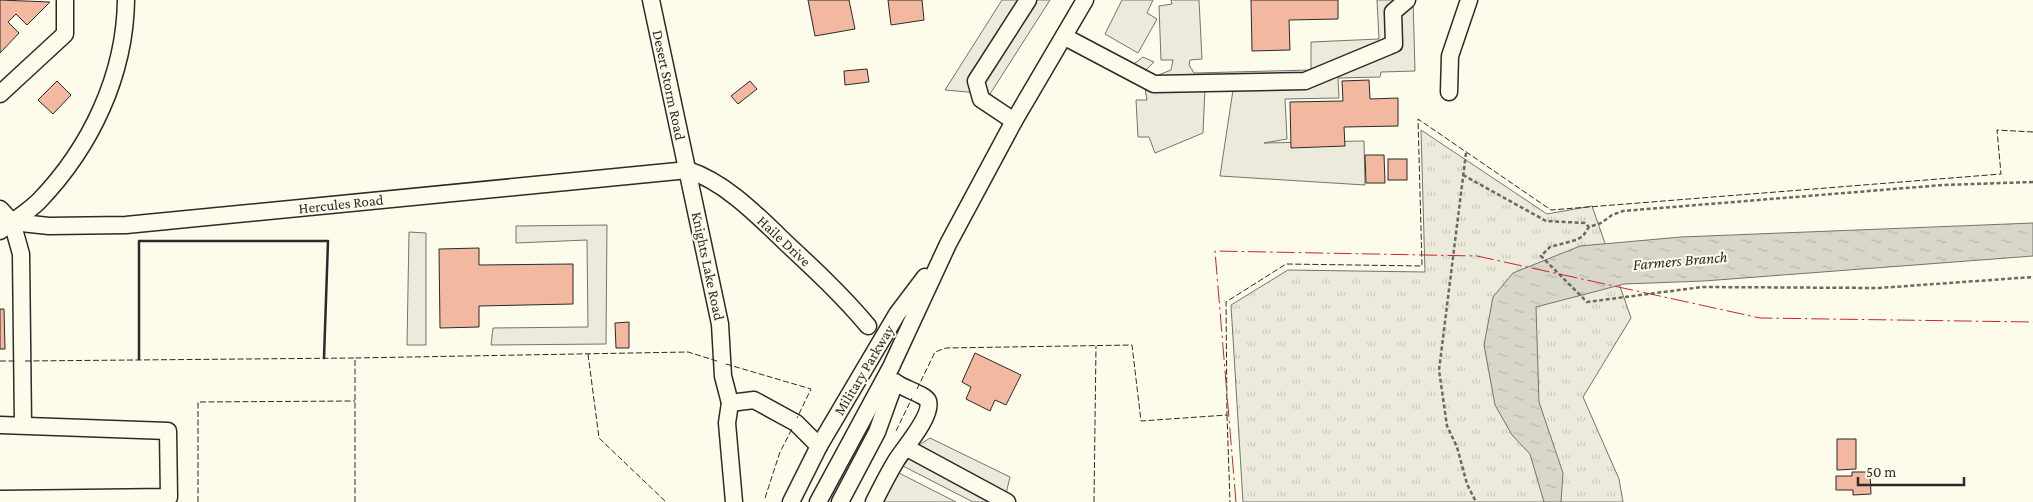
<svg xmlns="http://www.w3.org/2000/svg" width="2033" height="502" viewBox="0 0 2033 502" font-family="'Crimson Pro',serif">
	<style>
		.grass { fill: url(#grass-tufts); stroke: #74746e }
		.parking { fill: #eceadb; stroke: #74746e }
		.water { fill: url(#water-ripples); stroke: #74746e }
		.building { fill: #f2b8a0; stroke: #2b2b2b }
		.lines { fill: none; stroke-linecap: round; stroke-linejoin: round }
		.minor-casing { stroke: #2b2b2b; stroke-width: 19 }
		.path { stroke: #6a6964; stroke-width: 2.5; stroke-dasharray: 4 2.5; stroke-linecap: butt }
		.minor { stroke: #fdfbea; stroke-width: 16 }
		.fence { stroke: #2b2b2b; stroke-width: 1; stroke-dasharray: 6 2.5; stroke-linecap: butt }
		.wall { stroke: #2b2b2b; stroke-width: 2.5 }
		.power { stroke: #c62828; stroke-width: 1; stroke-dasharray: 18 4 2.5 4; stroke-linecap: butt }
		.labels { text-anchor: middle; stroke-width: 4; stroke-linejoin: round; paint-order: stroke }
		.street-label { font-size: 15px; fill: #2b2b2b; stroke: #fdfbea }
		.water-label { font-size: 16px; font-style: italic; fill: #2b2b2b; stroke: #fdfbea }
	</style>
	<defs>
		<pattern id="grass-tufts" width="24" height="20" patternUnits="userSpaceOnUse" patternTransform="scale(1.25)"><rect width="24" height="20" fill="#ecebdb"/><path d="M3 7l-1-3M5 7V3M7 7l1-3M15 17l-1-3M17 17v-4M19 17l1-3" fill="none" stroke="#cbcabc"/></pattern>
		<pattern id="water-ripples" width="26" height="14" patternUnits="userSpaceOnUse" patternTransform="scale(1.25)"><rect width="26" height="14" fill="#d8d7c9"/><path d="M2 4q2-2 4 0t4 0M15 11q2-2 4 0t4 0" fill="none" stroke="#bab9ad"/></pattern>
	</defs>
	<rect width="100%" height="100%" fill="#fdfbea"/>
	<!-- grass -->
	<path class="grass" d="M1421,130l126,84 45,-8 39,112 -48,79 36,82 4,23h-380l-12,-197 57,-35 137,2z"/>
	<!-- parking -->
	<g class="parking">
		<path d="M1002,0h48l-60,94 -45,-4z"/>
		<path d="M1122,0h31l-6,13 10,6 -19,34 -33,-19z"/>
		<path d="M1171,0h28l3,59 -12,1 -1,5 5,8 117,-3v-28l68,-3 -2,-39h36l2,71 -34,1 -1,5 -42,1 1,20 -54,1 2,40 -23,4 100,-2 1,44 -145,-9 13,-86 -28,-2 -2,45 -48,20 -6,-16h-11l-2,-37h11l-2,-12 -15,-7 4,-17 9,-7 11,5 -8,8 10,6 15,-6 2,-10h-12l-2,-54 13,-2z"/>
		<path d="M607,225l-1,119 -115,1 2,-17 95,-1 -1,-87 -71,3v-17z"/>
		<path d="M409,232l17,1v112h-19z"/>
		<path d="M930,438l80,39 -6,25h-31l-70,-36 16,-21z"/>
		<path d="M899,473l57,29h-73z"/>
	</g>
	<!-- water -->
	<path class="water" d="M2033,223v33l-329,25 -80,3 -88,23 3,95 24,71 -2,29h-17l-14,-48 -18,-19 -17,-30 -11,-60 9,-48 20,-24 67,-27 101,-9z"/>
	<!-- building -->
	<g class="building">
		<path d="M0,0l50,2 -23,23 -11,-11 -8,8 11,11 -19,20z"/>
		<path d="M808,0h41l6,29 -40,7z"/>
		<path d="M888,0h34l2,20 -33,5z"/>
		<path d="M1251,0h87v19l-49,1 1,30 -38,1z"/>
		<path d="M867,69l2,13 -24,3 -1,-14z"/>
		<path d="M1369,80l1,19 28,-1v28l-54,1 1,19 -54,2 -1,-46 53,-1 -1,-20z"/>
		<path d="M57,81l14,14 -18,19 -15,-14z"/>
		<path d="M750,81l7,8 -19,15 -7,-8z"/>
		<path d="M1365,155h19l1,28h-19z"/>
		<rect x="1388" y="159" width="19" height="21"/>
		<path d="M479,248v17l94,-1v40l-94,2v21l-39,1 -1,-79z"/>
		<path d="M0,309h4l1,40h-5z"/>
		<path d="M629,322v26h-13l-1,-25z"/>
		<path d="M975,353l46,22 -15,30 -11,-5 -5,11 -24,-12 5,-12 -9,-5z"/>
		<path d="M1837,439h19v30l-19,1z"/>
		<path d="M1852,472h18l1,22 -18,1v-5h-17v-14h16z"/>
	</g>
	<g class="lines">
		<defs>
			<g id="minor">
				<path d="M651,0l69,324 3,52 7,27 -3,20 7,79"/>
				<path d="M1065,37l89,47 151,-3 89,-37 -1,-32 14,-12"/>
				<path d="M1449,92l1,-36 19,-56"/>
				<path d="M0,94l65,-60v-34"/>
				<path d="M1014,121l-33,-22 -5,-18 52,-81"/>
				<path d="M0,209l12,13 37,4 77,-1 562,-55c37,12 69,45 97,72 29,27 58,54 83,84"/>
				<path d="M12,222l9,32 2,171"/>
				<path d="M0,231c13,-10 28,-19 39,-30 52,-54 86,-126 87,-201"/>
				<path d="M730,403l24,-3 42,23 23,23"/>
				<path d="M0,425l168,6 1,66 -169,2"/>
				<path d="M907,448l100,54"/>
				<path d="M791,502l28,-56 78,-132 28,-37"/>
				<path d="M818,502l73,-135 57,-123 66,-123 71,-121"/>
				<path d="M840,502l37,-70 18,-50c7,6 31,13 33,19 5,15 -25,48 -32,60 -8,13 -15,27 -22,41"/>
			</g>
		</defs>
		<!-- minor casing -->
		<use href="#minor" class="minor-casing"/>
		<!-- path -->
		<g class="path">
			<path d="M1466,153l-27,217 8,56 10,21 10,37 9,18"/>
			<path d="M1463,175l83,46 39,2 4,4"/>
			<path d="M2033,182l-90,3 -320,26 -11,4 -11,8 -12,4 -6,9 -7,4 -26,7 -9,9 46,46 115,-15 177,1 154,-11"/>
		</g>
		<!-- minor -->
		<use href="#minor" class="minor"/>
		<!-- fence -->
		<g class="fence">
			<path d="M588,354l11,84 67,64"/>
			<path d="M0,361h17"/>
			<path d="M25,361l330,-3"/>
			<path d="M726,364l85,25 -14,29"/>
			<path d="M917,389l18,-37 11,-4 186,-3 9,76 86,-6 -1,-113 60,-38 136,2 -4,-147 133,91 450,-36 -4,-44 36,2"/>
			<path d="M1227,415l3,87"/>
			<path d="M896,431l16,-33"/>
			<path d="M765,498l15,-46 13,-25"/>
			<path d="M198,502v-100l157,-1"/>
			<path d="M355,502v-144l333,-6 29,9"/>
			<path d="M1094,502l2,-156"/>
		</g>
		<!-- wall -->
		<path class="wall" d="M139,359v-118h189l-4,117"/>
		<!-- power -->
		<path class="power" d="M1236,502l-21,-251 262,5 283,62 273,4"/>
	</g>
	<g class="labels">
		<!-- street labels -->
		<g class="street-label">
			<text transform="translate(669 85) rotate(78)" y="5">Desert Storm Road</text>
			<text transform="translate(341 204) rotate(-6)" y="5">Hercules Road</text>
			<text transform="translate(784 241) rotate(43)" y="5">Haile Drive</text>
			<text transform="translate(708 266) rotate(78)" y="5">Knights Lake Road</text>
			<text transform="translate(864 370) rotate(-59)" y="5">Military Parkway</text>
		</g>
		<!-- water labels -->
		<g class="water-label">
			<text transform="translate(1680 260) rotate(-5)" y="6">Farmers Branch</text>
		</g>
	</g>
	<!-- scale -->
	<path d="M1858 477v8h106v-8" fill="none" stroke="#2b2b2b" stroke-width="2.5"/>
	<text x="1866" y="477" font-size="15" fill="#2b2b2b" stroke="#fdfbea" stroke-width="4" paint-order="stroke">50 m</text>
</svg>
